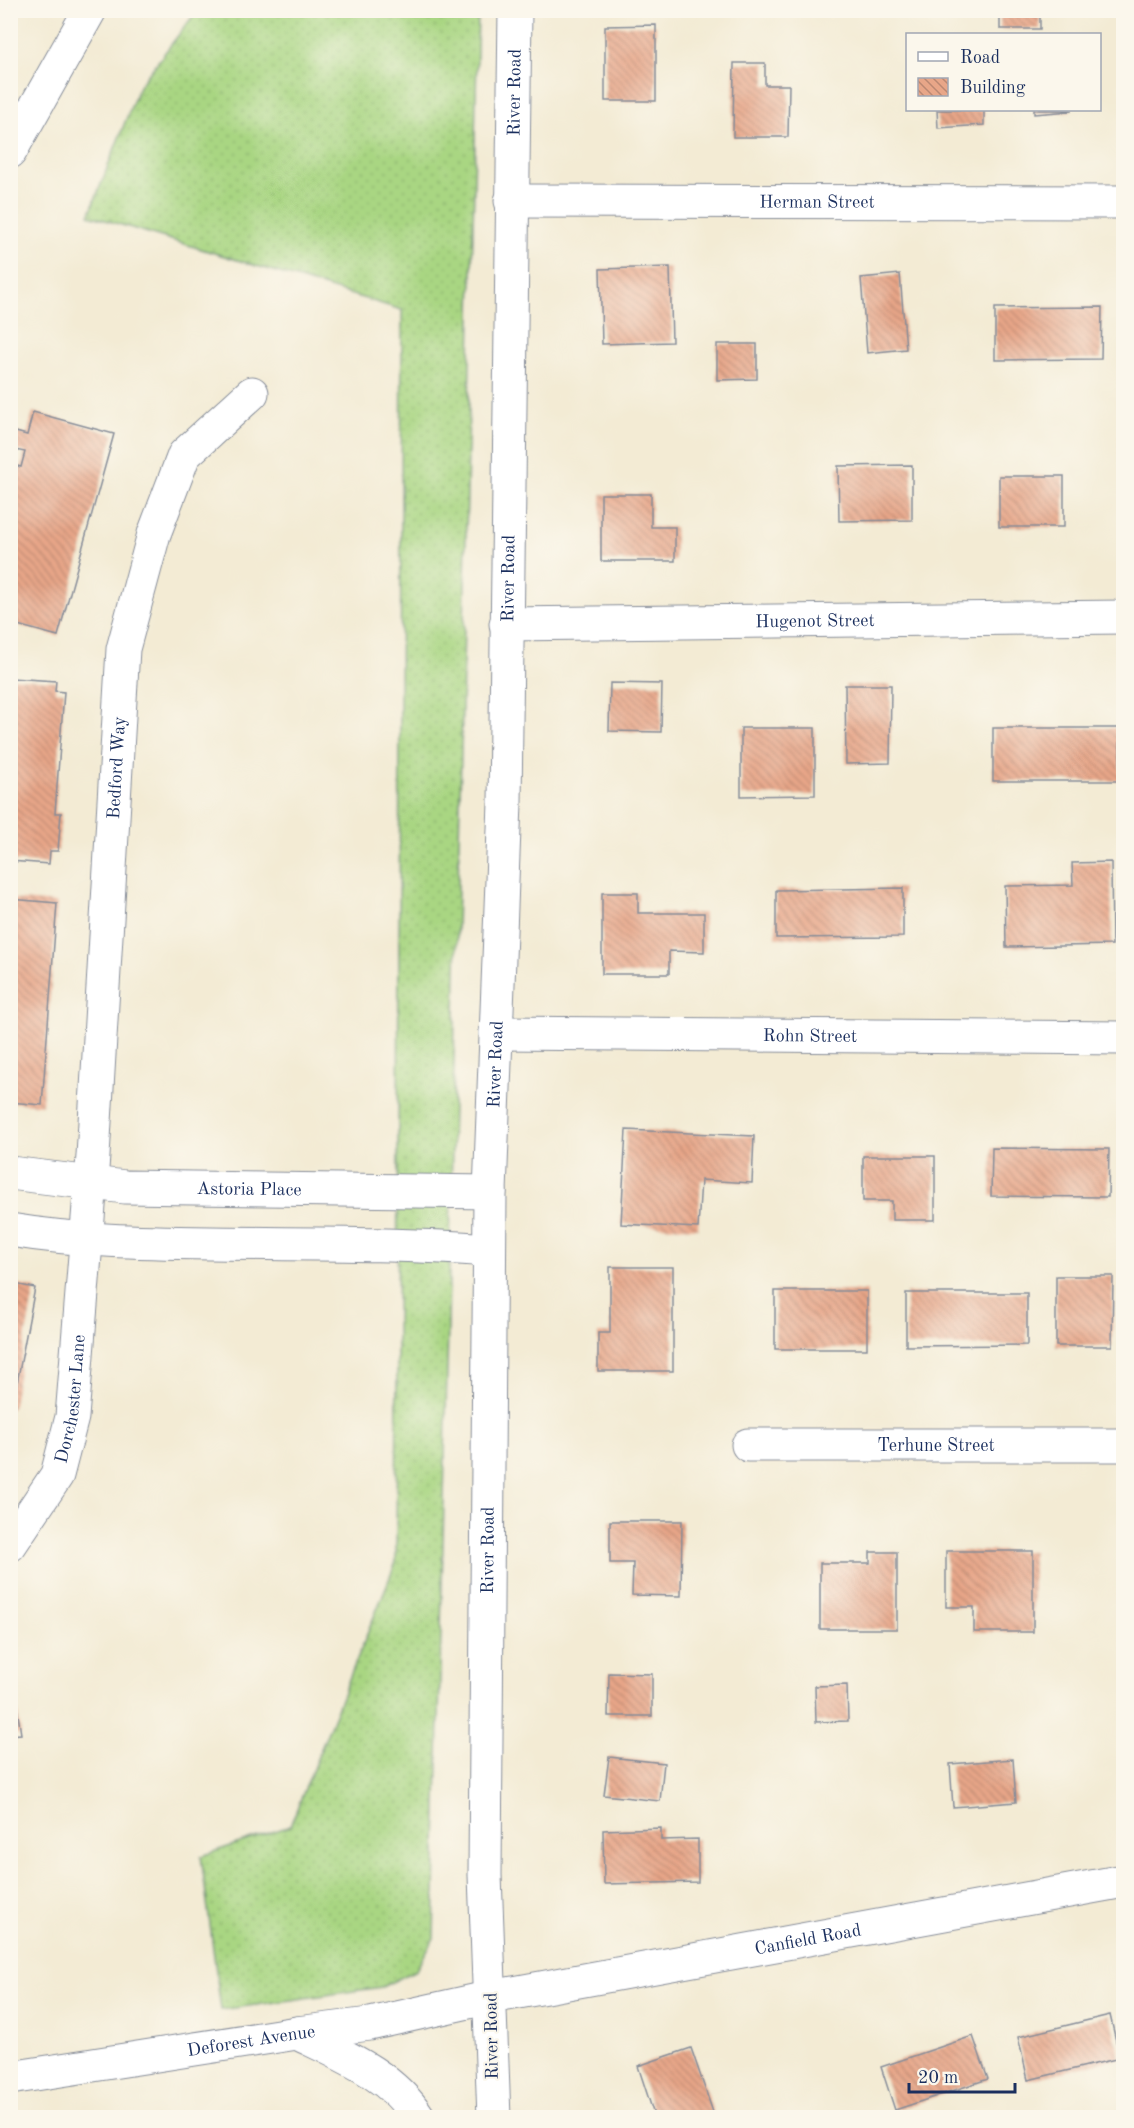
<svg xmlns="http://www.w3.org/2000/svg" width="1134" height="2128" viewBox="0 0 1134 2128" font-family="'Old Standard TT',serif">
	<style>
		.grass { fill: url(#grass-dots); stroke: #628270; stroke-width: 1.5 }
		.building { fill: url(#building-back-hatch) }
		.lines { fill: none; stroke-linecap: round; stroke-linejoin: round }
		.minor-casing { stroke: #878d99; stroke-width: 35 }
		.minor { stroke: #fff; stroke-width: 33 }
		.labels { text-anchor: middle; stroke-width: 4.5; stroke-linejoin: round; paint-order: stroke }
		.street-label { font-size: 18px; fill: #1b2f5e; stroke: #fbf7ec }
	</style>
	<defs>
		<pattern id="grass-dots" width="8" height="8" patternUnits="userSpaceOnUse" patternTransform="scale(1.5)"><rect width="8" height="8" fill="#a9d682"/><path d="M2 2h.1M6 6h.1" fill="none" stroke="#91b873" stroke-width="1.8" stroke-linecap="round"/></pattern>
		<pattern id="building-back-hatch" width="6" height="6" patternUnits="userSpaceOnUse" patternTransform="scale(1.5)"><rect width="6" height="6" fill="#e8a688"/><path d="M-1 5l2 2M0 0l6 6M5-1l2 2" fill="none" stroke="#bb8872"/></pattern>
	</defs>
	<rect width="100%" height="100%" fill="#fbf7ec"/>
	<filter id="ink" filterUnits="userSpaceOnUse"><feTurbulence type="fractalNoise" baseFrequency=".0167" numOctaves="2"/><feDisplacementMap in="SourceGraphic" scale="12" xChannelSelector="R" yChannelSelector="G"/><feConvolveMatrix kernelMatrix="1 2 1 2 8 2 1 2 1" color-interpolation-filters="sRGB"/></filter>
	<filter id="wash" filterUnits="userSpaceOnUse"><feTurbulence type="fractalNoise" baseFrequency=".008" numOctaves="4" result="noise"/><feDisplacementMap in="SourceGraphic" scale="24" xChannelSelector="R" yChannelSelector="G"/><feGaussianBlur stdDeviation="1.35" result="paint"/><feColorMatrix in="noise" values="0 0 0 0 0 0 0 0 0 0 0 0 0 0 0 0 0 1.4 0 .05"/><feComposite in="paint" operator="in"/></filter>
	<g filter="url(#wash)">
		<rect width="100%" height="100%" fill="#f3ebd4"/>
		<!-- grass -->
		<path class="grass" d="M197,11h281l-44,1927 -18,32 -34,17 -161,23 -20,-154 89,-30 106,-264 6,-1252 -313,-95 50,-129z"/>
		<g id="blocks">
			<!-- building -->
			<g class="building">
				<rect x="1000" y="10" width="40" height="19"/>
				<path d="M656,25v76h-51v-75z"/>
				<path d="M734,63h31v22h24l-1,52h-55z"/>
				<path d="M937,110h47v15l-46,3z"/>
				<path d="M1034,110h37v1l-37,3z"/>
				<path d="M670,267l2,75 -70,2 -2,-75z"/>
				<path d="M900,274l6,75 -39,4 -6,-75z"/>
				<path d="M1102,307l-1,52 -106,1v-52z"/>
				<path d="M717,344h40v35l-40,1z"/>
				<path d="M33,412l81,22 -56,202 -48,-13v-159l11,3 4,-15 -15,-3v-14l2,-4 15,4z"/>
				<path d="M912,465v55l-73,1 -1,-55z"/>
				<rect x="999" y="476" width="65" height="51"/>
				<path d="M601,494h50v33h24v34h-74z"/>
				<path d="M10,678l46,3 -1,10 9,1 -9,121h6l-3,38h-8l-1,13 -39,-3z"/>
				<path d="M610,683l52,1 -1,48 -52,-1z"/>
				<path d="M845,685h46l-1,78 -44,1z"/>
				<path d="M741,728h74v67l-74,1z"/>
				<rect x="993" y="728" width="127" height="53"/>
				<path d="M1111,862l1,83 -106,2 -1,-61 68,-1 -1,-22z"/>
				<path d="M903,888v49l-127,1v-48z"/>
				<path d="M602,893h36v20h66v39l-35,-1v23h-67z"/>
				<path d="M10,899l47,4 -15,202 -32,-3z"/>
				<path d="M626,1130l128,6 -2,47 -51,-3 -3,48 -77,-4z"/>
				<path d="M992,1148l117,1 -1,48 -117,-1z"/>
				<path d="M863,1156h72v64h-43v-19h-29z"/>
				<path d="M610,1267h63v104h-75v-38h12z"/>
				<path d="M1056,1276h57l-1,70h-56z"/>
				<path d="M10,1283l25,5 -23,121h-2z"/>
				<rect x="775" y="1291" width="92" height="58"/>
				<path d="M906,1293h121v52l-121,1z"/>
				<path d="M610,1521h72l-1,75 -49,-1 1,-32h-23z"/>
				<path d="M946,1551h87v81h-59v-25h-28z"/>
				<path d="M870,1552h27v77h-77v-66h50z"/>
				<path d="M10,1663l11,71 -11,1z"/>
				<path d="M609,1673l43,1v42h-44z"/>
				<path d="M847,1685l1,36 -32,1 -1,-36z"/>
				<path d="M609,1757l55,6 -4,38 -56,-6z"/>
				<path d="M1013,1759l3,43 -63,5 -3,-43z"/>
				<path d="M661,1828v12l37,-1v43l-94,2 -1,-54z"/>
				<path d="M1110,2015l10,43 -92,22 -10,-43z"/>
				<path d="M973,2036l15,43 -93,31 -14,-43z"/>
				<path d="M691,2048l24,70h-60l-17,-52z"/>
			</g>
		</g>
	</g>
	<g filter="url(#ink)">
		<use href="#blocks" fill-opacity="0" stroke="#878d99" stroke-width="1.5"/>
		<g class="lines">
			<defs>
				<g id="minor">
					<path d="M10,152l80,-142"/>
					<path id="s1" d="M511,201l613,1"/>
					<path id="s2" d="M506,624l618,-7"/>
					<path id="s3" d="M496,1033l628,5"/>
					<path id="s4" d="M10,1173l115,14 365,5"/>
					<path d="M10,1230c66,11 134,12 201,13 93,1 186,0 278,7"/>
					<path id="s5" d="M748,1445h376"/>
					<path id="s6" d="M10,1545l47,-70 15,-58 21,-261 30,-507 31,-115 30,-79 68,-62"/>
					<path d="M297,2033c45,22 94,41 122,85"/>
					<path id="s7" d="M10,2078l287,-45 73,-9 121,-27 633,-116"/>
					<path id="s8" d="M494,2118l-9,-243 5,-683 15,-389 10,-793"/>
				</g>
			</defs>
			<!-- minor casing -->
			<use href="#minor" class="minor-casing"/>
			<!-- minor -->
			<use href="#minor" class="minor"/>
		</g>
	</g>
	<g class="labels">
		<!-- street labels -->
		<g class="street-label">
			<text dy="6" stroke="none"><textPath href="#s8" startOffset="2026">River Road</textPath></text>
			<text dy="6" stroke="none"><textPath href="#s1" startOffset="306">Herman Street</textPath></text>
			<text dy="6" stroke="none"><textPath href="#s8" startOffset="1540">River Road</textPath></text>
			<text dy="6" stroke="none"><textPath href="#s2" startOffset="309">Hugenot Street</textPath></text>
			<text dy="6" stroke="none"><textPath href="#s6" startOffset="795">Bedford Way</textPath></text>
			<text dy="6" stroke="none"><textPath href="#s3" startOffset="314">Rohn Street</textPath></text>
			<text dy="6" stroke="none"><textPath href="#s8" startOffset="1054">River Road</textPath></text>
			<text dy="6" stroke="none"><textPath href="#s4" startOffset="240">Astoria Place</textPath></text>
			<text dy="6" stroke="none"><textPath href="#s6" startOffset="162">Dorchester Lane</textPath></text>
			<text dy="6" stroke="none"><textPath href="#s5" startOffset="188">Terhune Street</textPath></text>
			<text dy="6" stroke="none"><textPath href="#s8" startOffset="568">River Road</textPath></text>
			<text dy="6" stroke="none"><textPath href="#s7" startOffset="810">Canfield Road</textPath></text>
			<text transform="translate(491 2036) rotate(-91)" y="6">River Road</text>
			<text dy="6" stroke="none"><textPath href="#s7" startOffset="244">Deforest Avenue</textPath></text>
		</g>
	</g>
	<!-- margin -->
	<rect width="1134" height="2128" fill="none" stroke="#fbf7ec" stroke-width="36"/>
	<!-- legend -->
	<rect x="906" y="33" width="195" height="78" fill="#fbf7ec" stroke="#a1a7b3" stroke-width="1.5"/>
	<rect x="918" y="52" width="30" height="9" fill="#ffffff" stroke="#a1a7b3" stroke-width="1.5"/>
	<text x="960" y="63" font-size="18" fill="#1b2f5e">Road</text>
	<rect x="918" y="78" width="30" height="18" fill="url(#building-back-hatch)" stroke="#a1a7b3" stroke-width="1.5"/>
	<text x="960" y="93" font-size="18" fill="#1b2f5e">Building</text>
	<!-- scale -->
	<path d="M909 2083v9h106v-9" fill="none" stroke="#1b2f5e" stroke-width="3"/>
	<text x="918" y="2083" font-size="18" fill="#1b2f5e" stroke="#fbf7ec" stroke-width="4.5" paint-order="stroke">20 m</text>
</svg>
